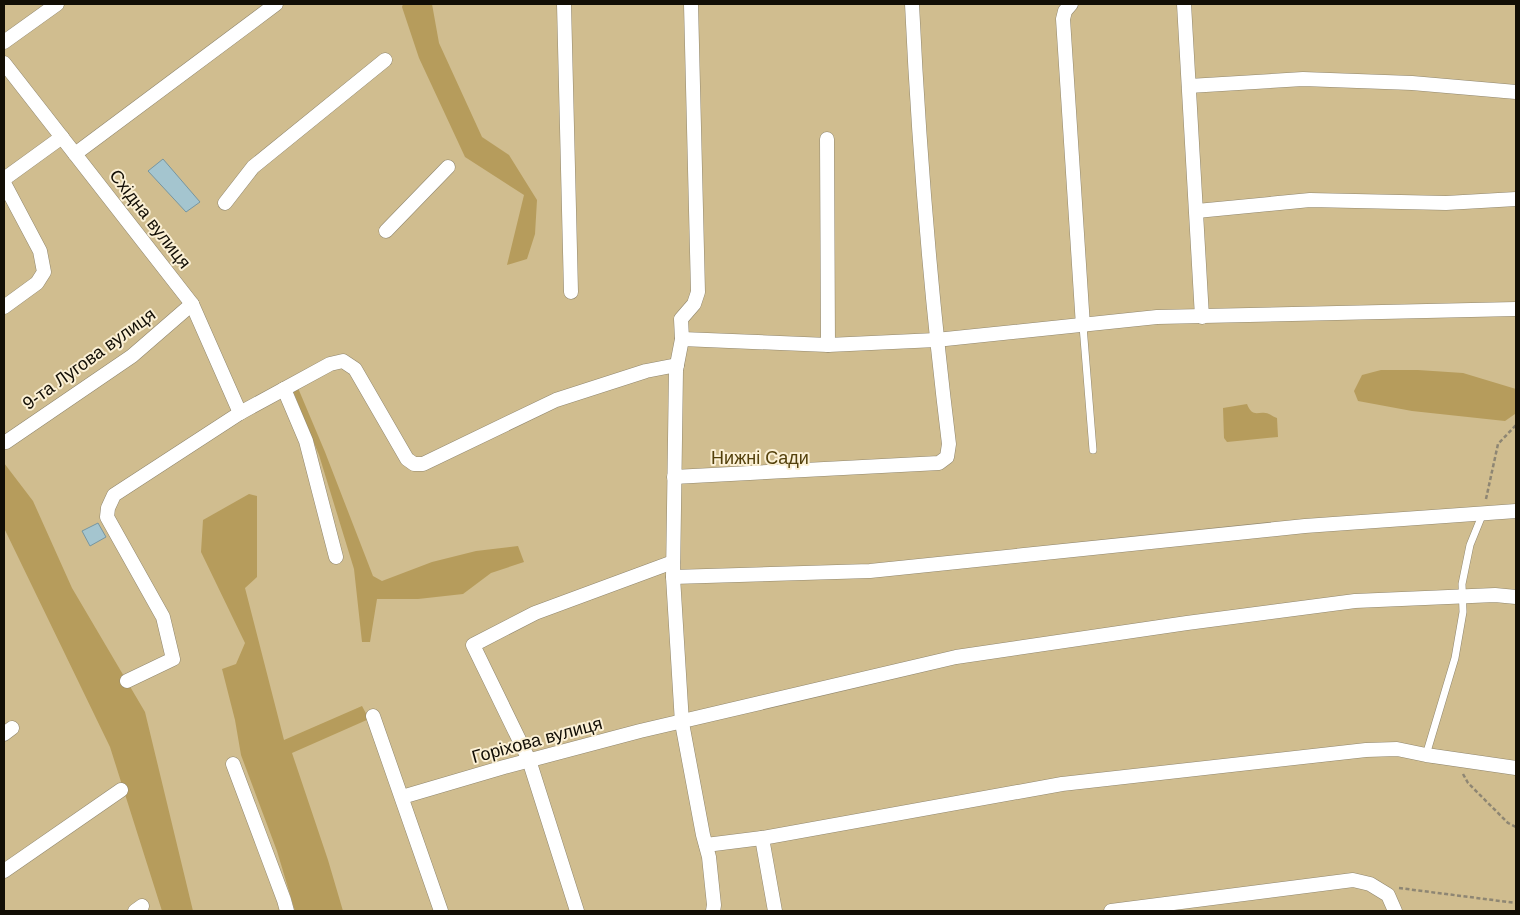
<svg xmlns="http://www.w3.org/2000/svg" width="1520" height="915" viewBox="0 0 1520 915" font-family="Helvetica,sans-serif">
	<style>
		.green { fill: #d0bd8f }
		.water { fill: #b69c5c }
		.building { fill: #a4c5cf; stroke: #7796a0 }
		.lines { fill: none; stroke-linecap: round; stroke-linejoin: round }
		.service-casing { stroke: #91876e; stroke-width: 8 }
		.minor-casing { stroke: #91876e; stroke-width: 15 }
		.path { stroke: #8e8673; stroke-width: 2.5; stroke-dasharray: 4 2.5; stroke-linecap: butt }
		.service { stroke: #fff; stroke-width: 7 }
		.minor { stroke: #fff; stroke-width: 14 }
		.labels { text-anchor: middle; stroke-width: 4; stroke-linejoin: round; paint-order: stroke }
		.street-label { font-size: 18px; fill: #120e05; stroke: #fbf0d5 }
		.park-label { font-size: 18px; fill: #54410c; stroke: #fbf0d5 }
	</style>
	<rect width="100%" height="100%" fill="#fbf0d5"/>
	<!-- green -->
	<rect class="green" x="4" y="4" width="1512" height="907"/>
	<!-- water -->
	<g class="water">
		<path d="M403,4h29l7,39 43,94 27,18 28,45 -2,34 -8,25 -20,6 17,-70 -59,-38 -46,-99 -17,-51z"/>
		<path d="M1381,370h37l45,3 53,16 -1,25 -10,7 -93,-10 -54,-10 -4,-10 8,-16z"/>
		<path d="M298,388l27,64 48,124 9,5 50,-19 44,-11 42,-5 6,16 -33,11 -28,21 -45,5h-41l-7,43h-8l-8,-73 -35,-114 -26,-64z"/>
		<path d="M1247,404c6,15 11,6 22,10 3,1 5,3 8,4l1,19 -51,5 -3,-4 -1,-30z"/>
		<path d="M4,463l29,38 39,87 73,124 48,199h-31l-52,-164 -106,-219z"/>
		<path d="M249,494l8,2v81l-12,11 39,152 78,-34 7,13 -77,34 36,107 15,51h-48l-18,-60 -36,-96 -6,-35 -13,-51 14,-5 9,-21 -44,-91 2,-32z"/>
	</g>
	<!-- building -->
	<g class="building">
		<path d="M163,159l37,43 -14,10 -38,-41z"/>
		<path d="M98,523l8,14 -16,9 -8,-15z"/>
	</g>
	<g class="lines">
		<defs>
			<g id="service">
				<path d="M1083,326l10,124"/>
				<path d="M1426,755l29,-97 8,-46 -1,-28 8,-39 13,-32"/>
			</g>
			<g id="minor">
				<path d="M564,4l7,288"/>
				<path d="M691,4l7,288 -4,12 -13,15 1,20 -6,31 -3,207 9,146 21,112 6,22 5,48 -1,6"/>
				<path d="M1071,4l-6,7 -2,8 20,307"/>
				<path d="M1184,4l18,313"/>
				<path d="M4,42l53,-38"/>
				<path d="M4,63l188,241 48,109"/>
				<path d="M1189,86l114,-7 109,4 104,9"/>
				<path d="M827,139l1,206"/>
				<path d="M75,154l201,-150"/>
				<path d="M4,179l58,-42"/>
				<path d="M4,183l36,68 4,21 -7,11 -33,24"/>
				<path d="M225,203l28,-36 132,-107"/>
				<path d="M1197,211l113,-11 136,3 70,-4"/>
				<path d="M386,231l62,-64"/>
				<path d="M682,339l146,6 108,-5 221,-23 359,-8"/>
				<path d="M284,389l22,52 30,116"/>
				<path d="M6,442l126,-86 60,-52"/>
				<path d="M674,477l265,-14 8,-6 2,-13c-18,-146 -30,-293 -37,-440"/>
				<path d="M673,577l197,-6 435,-45 211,-15"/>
				<path d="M127,681l46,-22 -10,-42 -56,-100 1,-9 6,-13 126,-82 90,-49 13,-3 12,8 52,90 7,5h9l133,-64 90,-29 31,-6"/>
				<path d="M373,716l68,195"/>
				<path d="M4,734l8,-6"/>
				<path d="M233,764l51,136 3,11"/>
				<path d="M402,797l102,-30 136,-36 316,-74 231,-34 168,-22 140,-6 21,2"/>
				<path d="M762,838l13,73"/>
				<path d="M706,845l56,-7 300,-54 304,-34 31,-1 29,6 90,13"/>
				<path d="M4,871l117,-81"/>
				<path d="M135,911l7,-5"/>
				<path d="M577,911l-48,-151 -56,-115 62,-32 138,-51"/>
				<path d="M1111,911l242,-31 17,4 18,11 7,16"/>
			</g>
		</defs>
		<!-- service casing -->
		<use href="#service" class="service-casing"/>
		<!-- minor casing -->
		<use href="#minor" class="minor-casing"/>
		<!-- path -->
		<g class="path">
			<path d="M1486,499l12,-55 18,-19"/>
			<path d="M1463,774l5,9 40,40 8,4"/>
			<path d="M1399,888l117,15"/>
		</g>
		<!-- service -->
		<use href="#service" class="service"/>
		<!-- minor -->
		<use href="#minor" class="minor"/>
	</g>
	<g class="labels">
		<!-- street labels -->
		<g class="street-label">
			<text transform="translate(150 219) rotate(52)" y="6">Східна вулиця</text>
			<text transform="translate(89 359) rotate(-36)" y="6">9-та Лугова вулиця</text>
			<text transform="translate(537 740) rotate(-15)" y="6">Горіхова вулиця</text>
		</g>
		<!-- park labels -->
		<g class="park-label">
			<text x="760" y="464">Нижні Сади</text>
		</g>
	</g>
	<!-- border -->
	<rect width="1520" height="915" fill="none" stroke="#120e05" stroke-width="10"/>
</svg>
